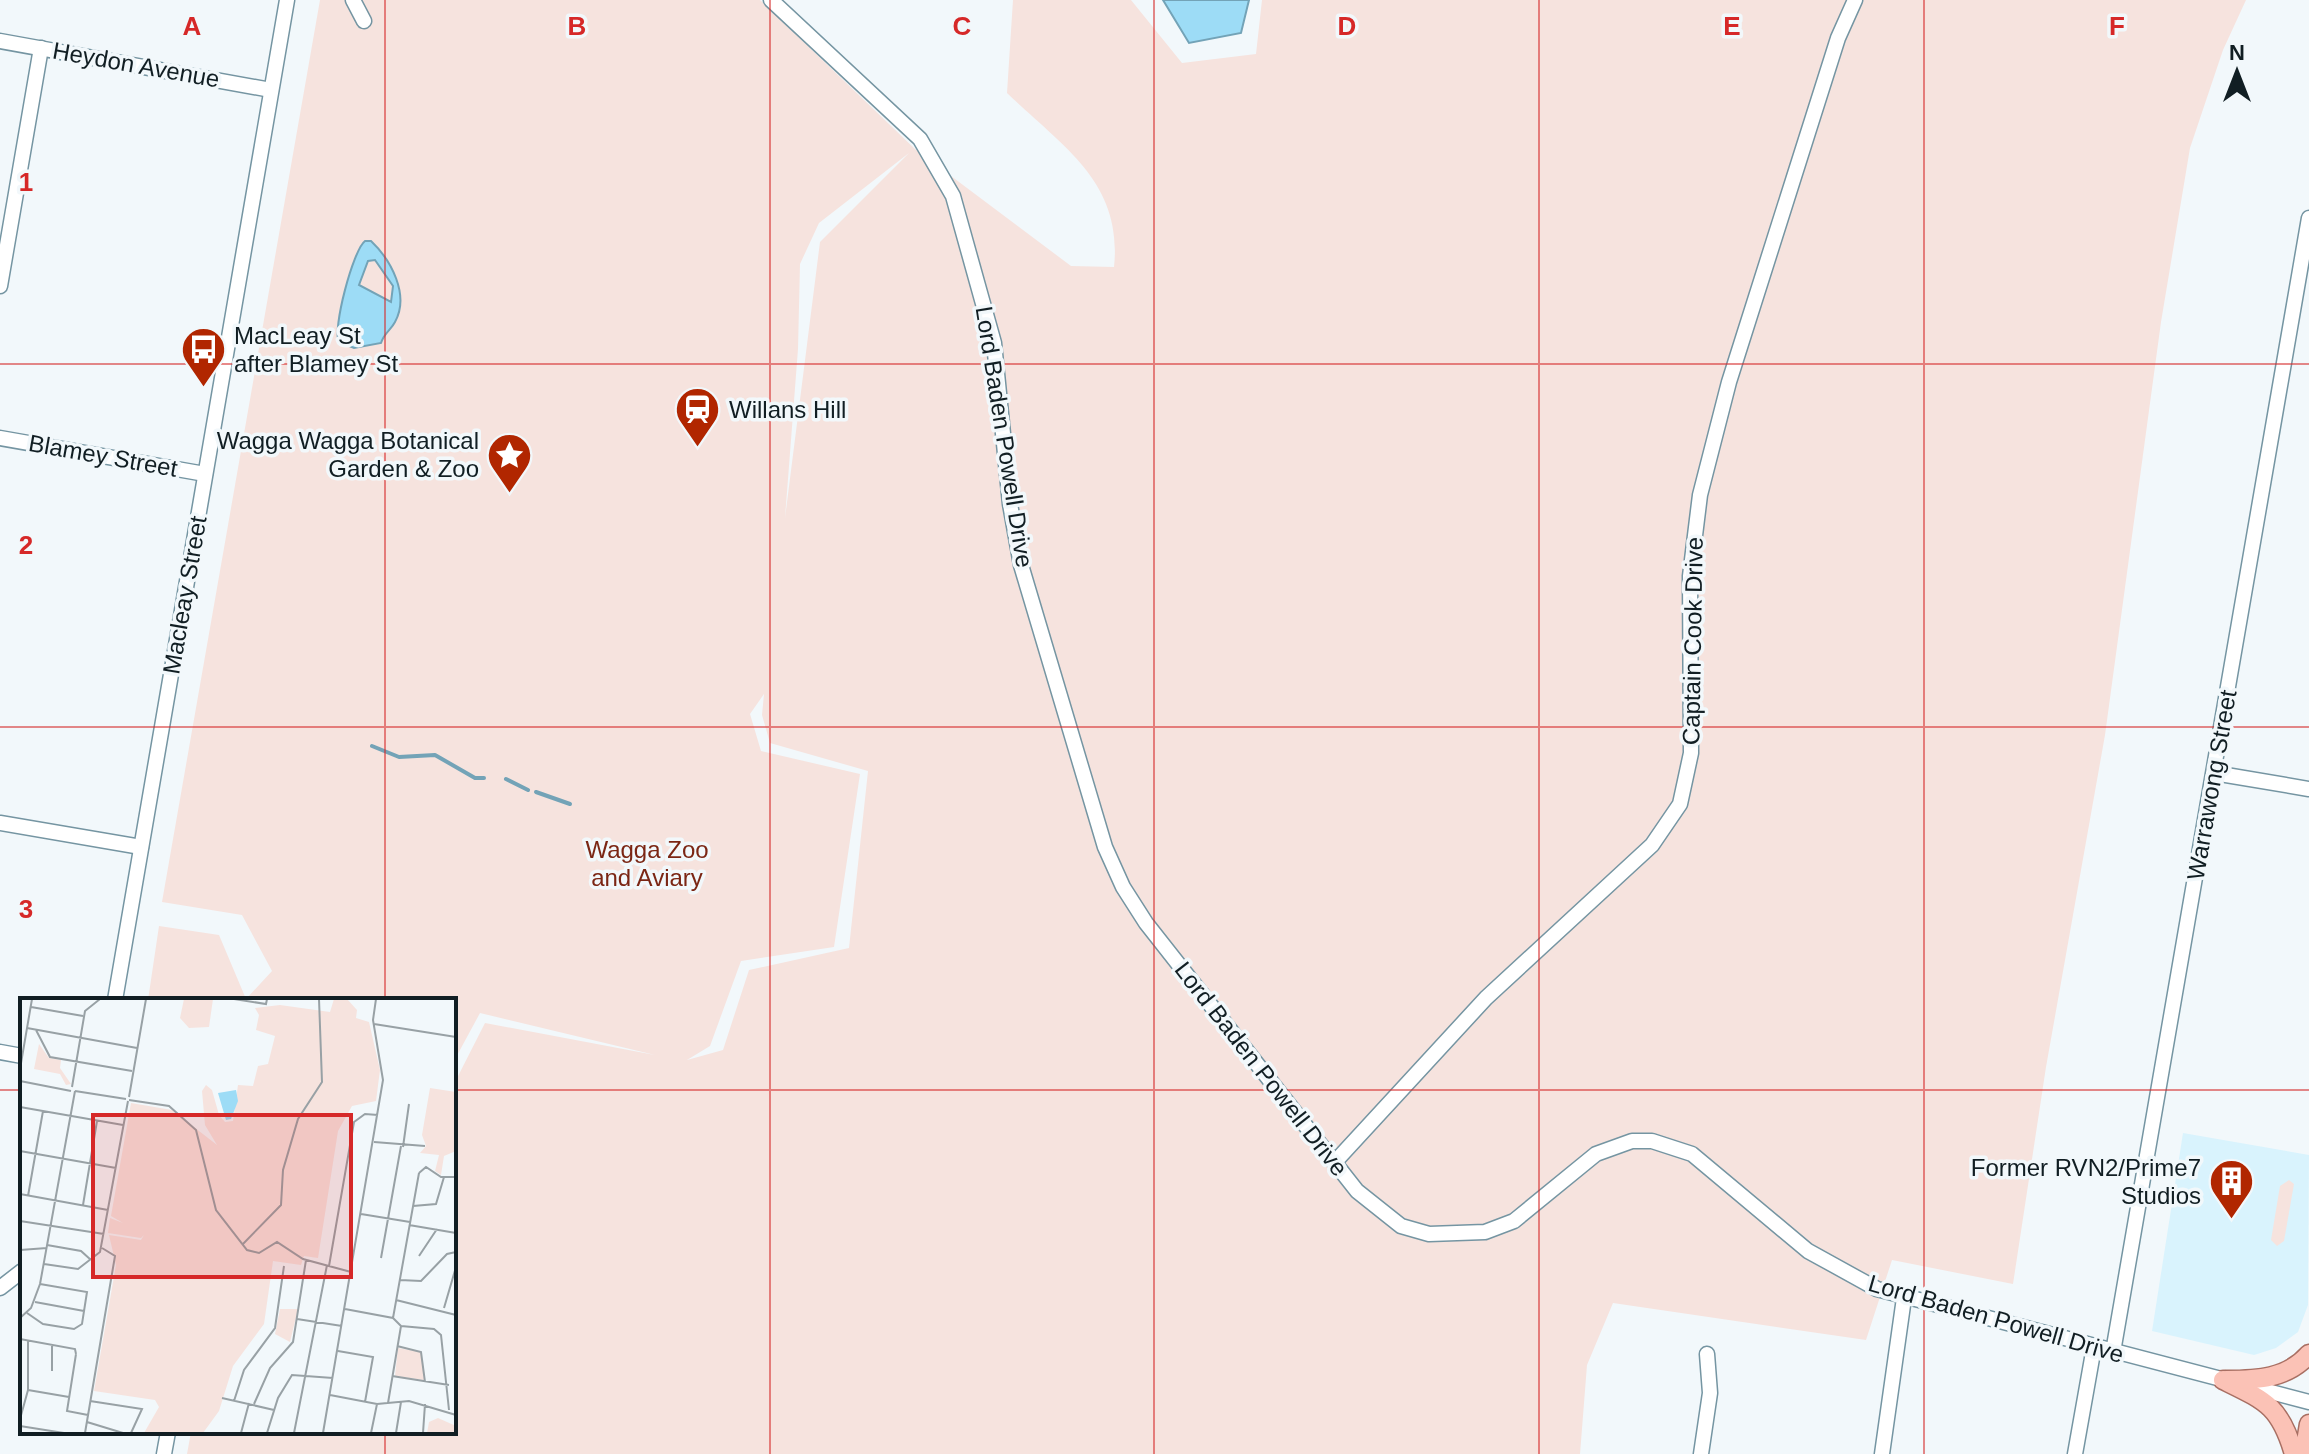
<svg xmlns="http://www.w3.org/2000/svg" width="2309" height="1454" viewBox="0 0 2309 1454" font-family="Helvetica,sans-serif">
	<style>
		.built { fill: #d9f3fd }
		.green { fill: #f6e3de; fill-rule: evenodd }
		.water { fill: #9ddcf6; stroke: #73a3b7; stroke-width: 2; fill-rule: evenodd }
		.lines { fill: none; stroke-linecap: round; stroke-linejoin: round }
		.stream { stroke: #73a3b7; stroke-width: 4 }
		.minor-casing { stroke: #7595a2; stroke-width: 17 }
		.major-casing { stroke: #a86f63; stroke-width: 21 }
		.minor { stroke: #fff; stroke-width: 14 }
		.major { stroke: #fbc2b6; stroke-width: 18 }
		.grid { fill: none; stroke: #d62828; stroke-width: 2; stroke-opacity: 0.55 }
		.labels { text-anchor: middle; stroke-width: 7; stroke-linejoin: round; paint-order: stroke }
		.street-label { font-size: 24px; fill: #111e23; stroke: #f2f8fb }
		.poi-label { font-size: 24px; fill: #111e23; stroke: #f2f8fb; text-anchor: start }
		.park-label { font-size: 24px; fill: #7b2614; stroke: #f2f8fb }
		.inset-road { fill: none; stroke: #98a1a5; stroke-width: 2 }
		.view { fill: #d62828; fill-opacity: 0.15; stroke: #d62828; stroke-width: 4 }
		.inset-edge { fill: none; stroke: #111e23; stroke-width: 4 }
		.grid-label { font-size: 26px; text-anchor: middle; font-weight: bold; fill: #d62828; stroke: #f2f8fb; stroke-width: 7; stroke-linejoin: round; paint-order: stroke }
	</style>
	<rect width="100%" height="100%" fill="#f2f8fb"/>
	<!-- built -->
	<path class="built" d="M2183,1133l126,22 -1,150 -10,27 -22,16 -22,7 -102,-24z"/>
	<!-- green -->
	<g class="green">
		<path d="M320,0h440l155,149 156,117 43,1c9,-85 -51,-120 -107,-174l6,-93h118l51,63 74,-9 6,-54h984l-23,50 -33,98 -29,174 -56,413 -59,332 -33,217 -121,-24 -26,80 -253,-37 -26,62 -7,89h-1393l4,-22h263v-348l31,-61 170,32 -175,-42 -26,48v-61h-306l11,-74 60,9 27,64 26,-28 -30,-56 -80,-13zM909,153l-89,89 -35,276 13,-169 2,-85 19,-41zM764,694l-2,21 8,28 98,28 -19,177 -100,22 -26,80 -36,10 23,-14 31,-85 93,-14 26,-173 -99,-23 -11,-37z"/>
		<path d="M2289,1180l5,4 -10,57 -7,5 -6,-6 9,-54z"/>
	</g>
	<!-- water -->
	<g class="water">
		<path d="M1163,0h86l-8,33 -52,10z"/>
		<path d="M365,241h6c20,19 39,54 24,81 -4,8 -11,11 -14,21l-27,5 -15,-6c-7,-12 14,-92 26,-101zM375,260l18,26 -2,16 -32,-17 9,-24z"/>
	</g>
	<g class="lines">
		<!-- stream -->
		<g class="stream">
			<path d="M372,746l27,11 36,-2 40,23h9"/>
			<path d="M506,779l22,11"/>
			<path d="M536,792l34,12"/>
		</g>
		<defs>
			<g id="minor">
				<path d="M353,0l11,21"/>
				<path d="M771,0l149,139 33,57 41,147 16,161 11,61 84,282 18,40 23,36 211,268 44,35 28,8 56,-2 29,-11 82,-67 36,-13h20l40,13 116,97 69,38 432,113"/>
				<path d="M0,41l271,49"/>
				<path d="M0,286l41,-238"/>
				<path d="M0,438l205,36"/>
				<path d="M2214,773l95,16"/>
				<path d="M0,823l141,24"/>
				<path d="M115,1000l172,-1000"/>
				<path d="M0,1052l22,4"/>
				<path d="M1334,1163l152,-165 166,-153 28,-41 11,-51 -1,-177 10,-81 29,-113 109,-344 17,-38"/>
				<path d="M0,1288l22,-17"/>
				<path d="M2113,1352l196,-1134"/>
				<path d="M164,1454l4,-22"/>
				<path d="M1701,1454l9,-61 -3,-39"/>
				<path d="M1882,1454l22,-156"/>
				<path d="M2075,1454l19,-107"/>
			</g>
			<g id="major">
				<path d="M2223,1380c43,21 57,26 71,74"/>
				<path d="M2226,1380c31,0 61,-1 83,-26"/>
				<path d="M2304,1454l5,-30"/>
			</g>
		</defs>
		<!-- minor casing -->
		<use href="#minor" class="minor-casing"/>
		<!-- major casing -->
		<use href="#major" class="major-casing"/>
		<!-- minor -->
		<use href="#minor" class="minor"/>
		<!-- major -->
		<use href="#major" class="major"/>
	</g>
	<!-- grid -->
	<path class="grid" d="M385,0v1000M770,0v1454M1154,0v1454M1539,0v1454M1924,0v1454M0,364h2309M0,727h2309M0,1090h22M454,1090h1855M385,1432v22"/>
	<!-- icons -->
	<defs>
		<symbol id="bus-pin" viewBox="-11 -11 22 30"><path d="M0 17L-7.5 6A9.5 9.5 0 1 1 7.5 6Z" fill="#b12600" stroke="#f2f8fb"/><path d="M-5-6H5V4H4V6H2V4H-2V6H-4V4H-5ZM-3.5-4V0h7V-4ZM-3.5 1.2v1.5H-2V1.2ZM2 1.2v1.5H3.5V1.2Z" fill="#fff"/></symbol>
		<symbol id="station-pin" viewBox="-11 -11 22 30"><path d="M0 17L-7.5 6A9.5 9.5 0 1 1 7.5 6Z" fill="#b12600" stroke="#f2f8fb"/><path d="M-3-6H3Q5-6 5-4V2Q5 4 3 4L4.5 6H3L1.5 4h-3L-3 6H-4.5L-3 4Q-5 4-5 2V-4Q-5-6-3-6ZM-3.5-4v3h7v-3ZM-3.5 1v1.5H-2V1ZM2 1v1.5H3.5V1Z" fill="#fff"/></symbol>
		<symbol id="sight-pin" viewBox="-11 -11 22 30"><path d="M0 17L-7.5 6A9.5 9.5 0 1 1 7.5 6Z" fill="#b12600" stroke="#f2f8fb"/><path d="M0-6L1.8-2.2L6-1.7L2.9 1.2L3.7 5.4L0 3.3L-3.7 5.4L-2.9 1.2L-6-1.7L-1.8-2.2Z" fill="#fff"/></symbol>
		<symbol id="building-pin" viewBox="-11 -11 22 30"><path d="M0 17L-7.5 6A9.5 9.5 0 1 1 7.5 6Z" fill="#b12600" stroke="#f2f8fb"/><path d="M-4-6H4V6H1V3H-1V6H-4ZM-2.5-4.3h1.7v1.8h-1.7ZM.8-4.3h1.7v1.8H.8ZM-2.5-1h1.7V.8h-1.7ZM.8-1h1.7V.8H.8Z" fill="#fff"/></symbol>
	</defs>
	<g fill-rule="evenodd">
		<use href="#bus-pin" x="178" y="324" width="51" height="69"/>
		<use href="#station-pin" x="672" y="384" width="51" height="69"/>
		<use href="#sight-pin" x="484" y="430" width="51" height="69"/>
		<use href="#building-pin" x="2206" y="1156" width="51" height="69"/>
	</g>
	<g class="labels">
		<!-- street labels -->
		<g class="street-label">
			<text transform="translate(136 65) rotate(10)" y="8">Heydon Avenue</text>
			<text transform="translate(1004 437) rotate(81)" y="8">Lord Baden Powell Drive</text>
			<text transform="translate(103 456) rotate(10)" y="8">Blamey Street</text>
			<text transform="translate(185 595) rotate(-80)" y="8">Macleay Street</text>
			<text transform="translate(1693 641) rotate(-89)" y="8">Captain Cook Drive</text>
			<text transform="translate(2212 785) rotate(-80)" y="8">Warrawong Street</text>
			<text transform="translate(1261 1069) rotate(52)" y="8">Lord Baden Powell Drive</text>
			<text transform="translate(1996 1319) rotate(16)" y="8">Lord Baden Powell Drive</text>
		</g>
		<!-- poi labels -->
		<g class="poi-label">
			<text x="234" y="344">MacLeay St<tspan x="234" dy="28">after Blamey St</tspan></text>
			<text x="729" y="418">Willans Hill</text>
			<text x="479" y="449" text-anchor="end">Wagga Wagga Botanical<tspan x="479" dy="28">Garden &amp; Zoo</tspan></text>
			<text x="2201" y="1176" text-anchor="end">Former RVN2/Prime7<tspan x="2201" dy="28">Studios</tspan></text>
		</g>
		<!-- park labels -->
		<g class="park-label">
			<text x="647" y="858">Wagga Zoo<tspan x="647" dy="28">and Aviary</tspan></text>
		</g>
	</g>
	<!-- overview -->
	<g transform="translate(20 998)">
		<rect width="436" height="436" fill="#f2f8fb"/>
		<path d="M164,1h29l-4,28 -20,1 -9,-10zM314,1h13l10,11 -1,8 13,4 11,48 -4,31 -24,5 -14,25 -20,127 -14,-2 -3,9 -28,-4 -9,63 -31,42 -14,45 -16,22h-59l15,-26 -4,-7 -61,-9 22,-126 -7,-30 32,5 3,-5 -3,3 -33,-5 2,-15 13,5 -12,-7 20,-113 41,7 45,35 -12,-20 -3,-34 4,-6 6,5 7,25 6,7 8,-1 5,-36 15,1 5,-20 10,-2 7,-28 -19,-6 3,-15 -4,-7 25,-3 50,7zM19,46l10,14 12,2 -1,8 11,16 -5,1 -6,-11 -26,-5zM410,90l26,4v59l-12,5 -3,19 -6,-4 4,-16 -19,-2 6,-7 -4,-11zM260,311h18l-8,33 -15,-8zM378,350l23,4 3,28 -29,-4zM418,420l18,8v7h-29l2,-11z" fill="#f6e3de"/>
		<path d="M216,92l2,11 -7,18 -5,1 -8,-27z" fill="#9ddcf6"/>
		<path class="inset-road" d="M214,1l32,5 1,-5M11,9l52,9M354,26l82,13M7,30l110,20M16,32l14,27 82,14M0,71l12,-70M0,83l51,10M52,89l13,-76 15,-12M55,93l51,8M109,99l17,-98M109,102l40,6 27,24 20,80 31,40 12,3 18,-11 26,17 48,13M0,109l103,18M354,144l51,4M383,149l6,-43M0,153l96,17M399,175l7,-6 15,10h15M0,196l88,16M8,198l15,-85M63,207l14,-84M393,208l23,-2 8,-27M341,216l49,8M0,223l84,13M389,227l47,8M27,247l34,6 10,9M222,247l39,-40 2,-35 15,-51 24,-37 -3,-83M0,252l27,-2M399,258l18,-27M361,260l20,-112M24,266l34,5 22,-17 28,-151M309,268l25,-144 11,-8 13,1M380,282l21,1 26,-27 9,-2M376,302l60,15M15,304l49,9M424,310l12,-41M325,311l48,9 8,8M7,315l16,11 31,5 8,-5 5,-32 -47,-8M0,320l11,-10 9,-24 35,-193M373,320l26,-145M277,321l45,7M381,328l33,3 7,6 8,75M0,341l55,10 1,5M377,348l24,6 4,30M318,353l35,6 -8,45M56,356l-9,57 21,4M32,373v-25M372,378l57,9M8,392l41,7M310,397l47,9 32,-3 47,14M202,400l52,12M70,403l52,8 -11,24M214,403l10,-31 31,-42 9,-62M368,405l13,-77M234,406l16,-36 23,-26 13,-82M0,421l8,-29v-49M67,424l36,11M0,428l44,7M65,435l30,-177 -13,-8M221,435l8,-30M247,435l11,-35 14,-23 41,3M274,435l33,-168M303,435l60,-353 -10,-60 3,-21M351,435l6,-29M376,435l5,-31M403,435l2,-29"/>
		<path class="view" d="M73,117h258v162h-258z"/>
		<rect width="436" height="436" class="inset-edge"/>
	</g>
	<g class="grid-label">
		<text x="192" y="35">A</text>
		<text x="577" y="35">B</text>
		<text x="962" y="35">C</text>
		<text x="1347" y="35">D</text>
		<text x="1732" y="35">E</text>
		<text x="2117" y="35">F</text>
		<text x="26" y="191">1</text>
		<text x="26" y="554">2</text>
		<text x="26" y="918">3</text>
	</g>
	<!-- north arrow -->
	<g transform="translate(2237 72)" stroke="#f2f8fb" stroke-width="6" paint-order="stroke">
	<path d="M0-6L14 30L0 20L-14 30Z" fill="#111e23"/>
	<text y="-12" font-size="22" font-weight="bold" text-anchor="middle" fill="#111e23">N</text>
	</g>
</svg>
